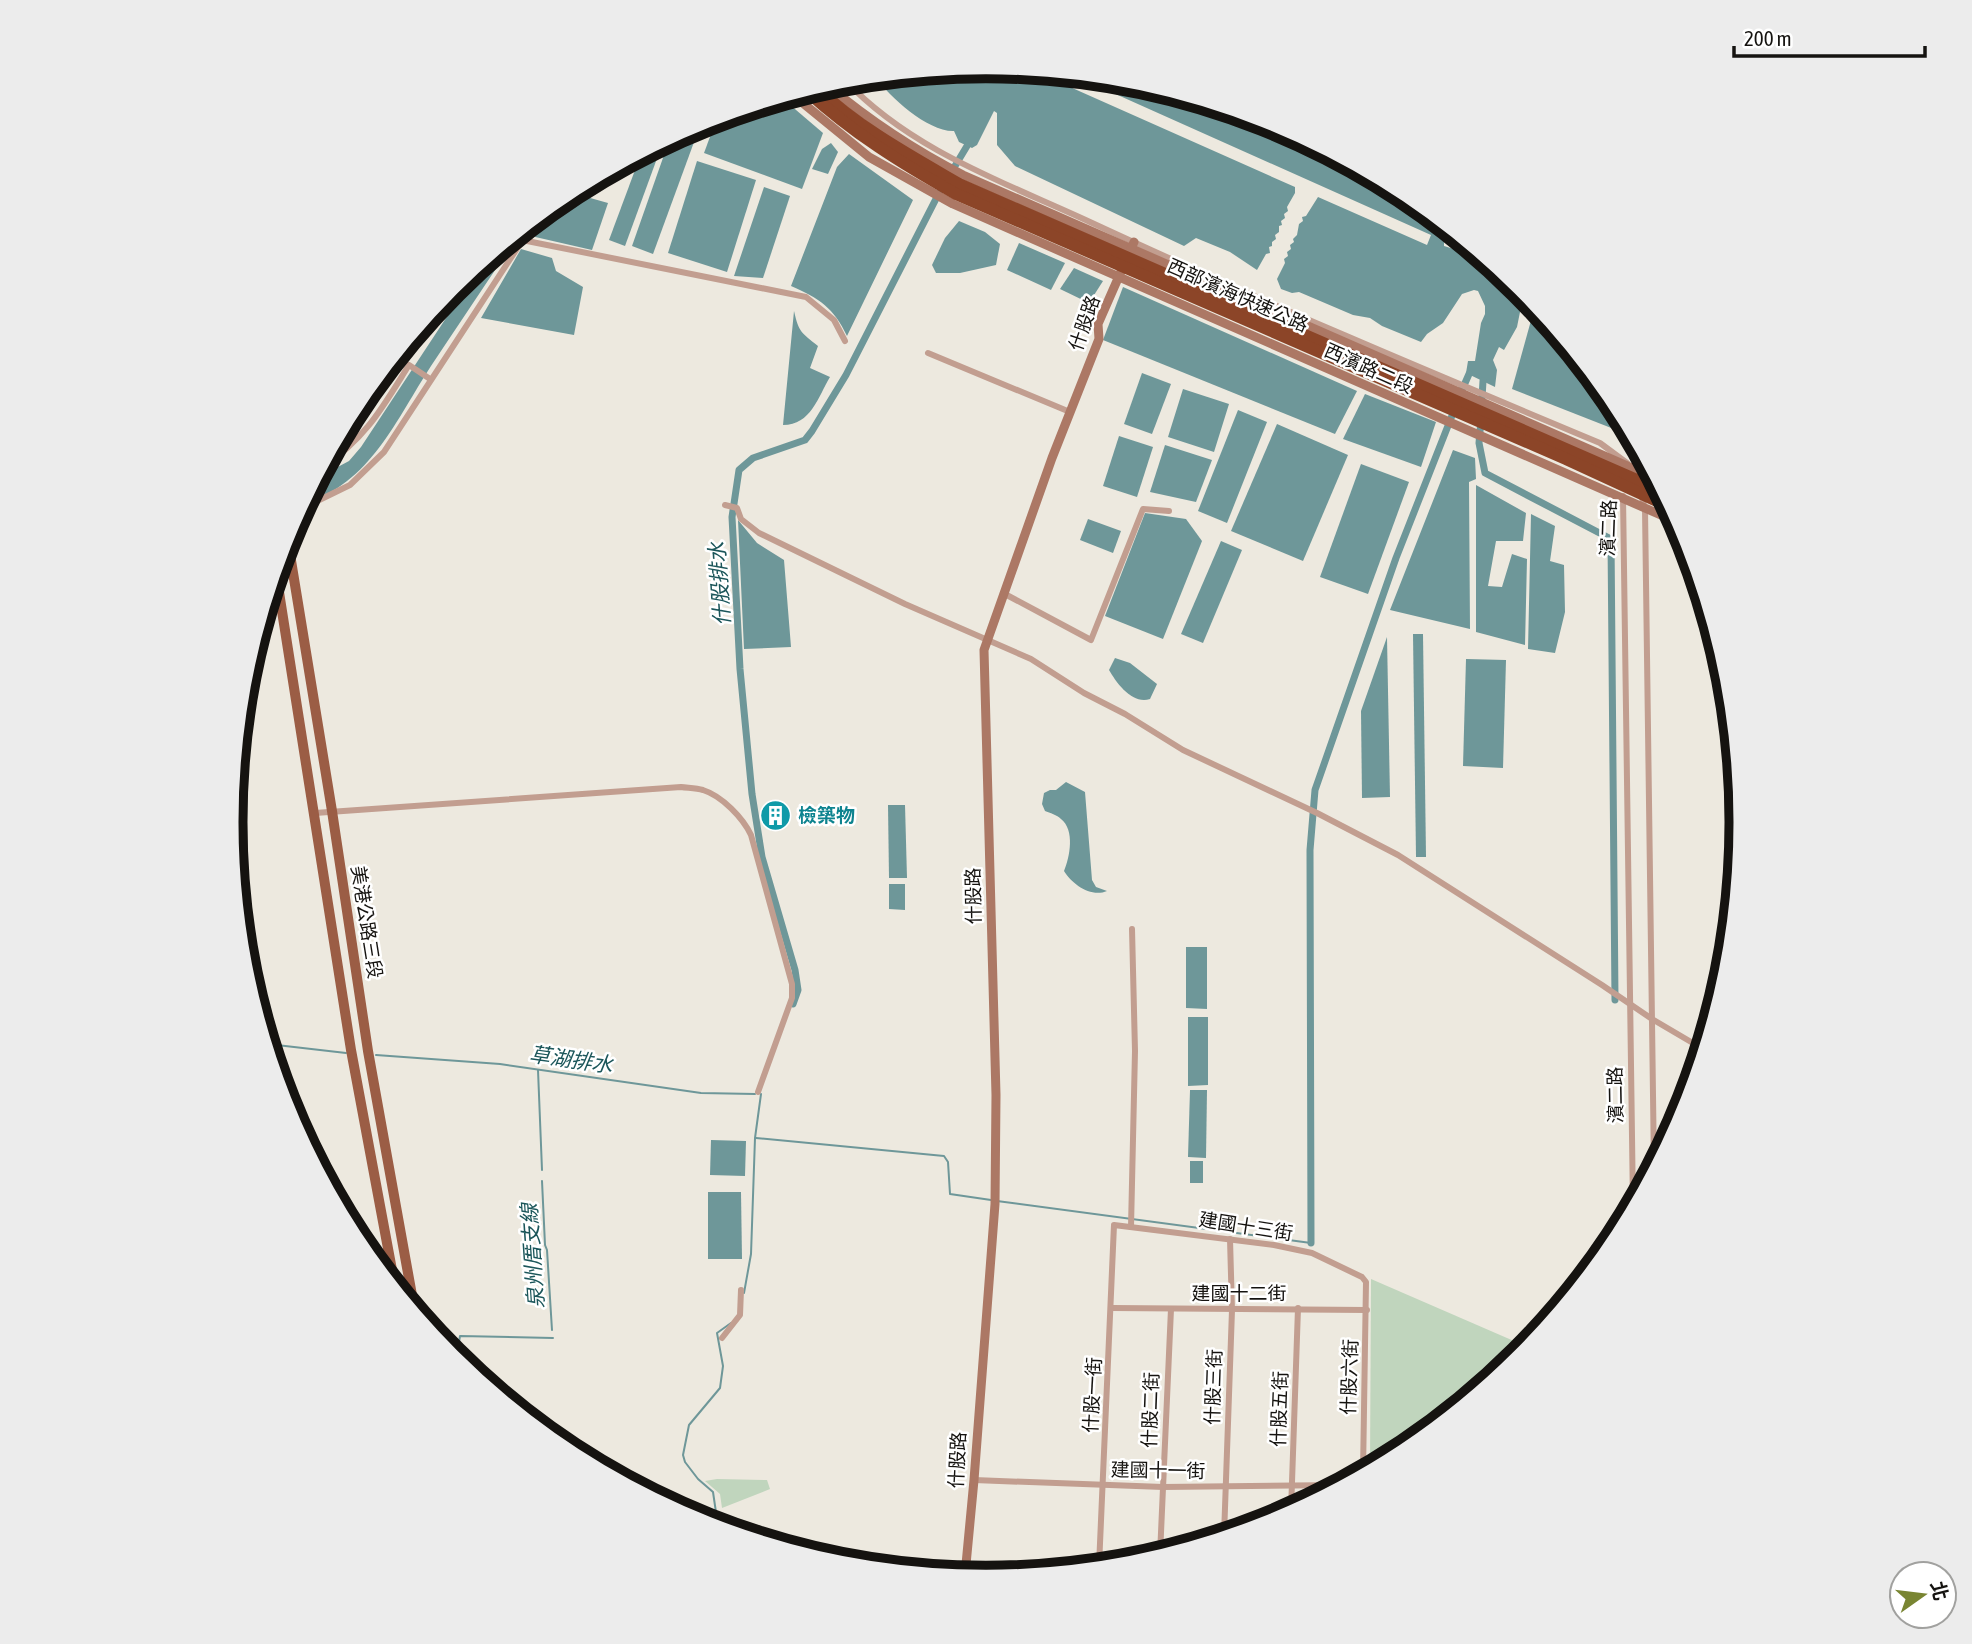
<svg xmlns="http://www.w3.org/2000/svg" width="1972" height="1644" viewBox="0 0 1972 1644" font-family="'Asap Condensed','Noto Sans TC',sans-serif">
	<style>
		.green { fill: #c0d5bd }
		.water { fill: #6e9799 }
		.pier { fill: #ede9df }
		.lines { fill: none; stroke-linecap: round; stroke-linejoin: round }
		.stream { stroke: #6e9799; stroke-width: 2 }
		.canal { stroke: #6e9799; stroke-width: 7 }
		.street { stroke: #c29e90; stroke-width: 6 }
		.secondary { stroke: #ac7865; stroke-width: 9 }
		.primary { stroke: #9b5d45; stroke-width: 10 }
		.highway { stroke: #8c4528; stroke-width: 12 }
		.labels { text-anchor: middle; stroke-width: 5; stroke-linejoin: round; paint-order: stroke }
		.street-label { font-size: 19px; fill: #151310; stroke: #fff }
		.culture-label { font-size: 19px; font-weight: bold; fill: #0d838f; stroke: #fff; text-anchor: start }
		.water-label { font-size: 21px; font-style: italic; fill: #1b565a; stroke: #fff }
		.rim { fill: none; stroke: #151310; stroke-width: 9 }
	</style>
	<rect width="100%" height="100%" fill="#ede9df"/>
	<!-- green -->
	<g class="green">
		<path d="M1371,1279l157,68 -8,10 -115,93 -35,19z"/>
		<path d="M717,1479l50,1 3,9 -48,19 -2,-14 -15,-13z"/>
	</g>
	<!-- water -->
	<g class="water">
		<path d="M986,67l48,4 261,116v6l-8,14 1,4 -4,3 1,4 -4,3 1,4 -3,1v6l-4,3 1,4 -4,3v4l-3,1 1,6 -4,1 -9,16 -27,-18 -34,-14 -12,8 -169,-80 -18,-21v-32l-3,-2 -17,34 -5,3 -13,-6 -5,-11c-26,1 -64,-34 -79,-54z"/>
		<path d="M1073,75l61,6 141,43 131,70 118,98 -7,35 -13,23 -5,-3 -6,13 4,10 -2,17 -29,-14 2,-12h7l6,-38 4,-9v-8l-7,-15 -4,-1 -12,4 -19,29 -16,11 -6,8 -39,-16 -12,-8 -17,-3 -54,-23 -7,1 -11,-4 -4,-10 8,-16 -1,-4 4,-3 -1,-4 4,-3 -1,-4 4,-3 -1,-3 4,-4 2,-11 4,-3 -1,-4 4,-1 12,-19 109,48 4,-10z"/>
		<path d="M782,98l41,35 -21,56 -98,-36 13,-35z"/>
		<path d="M701,123l-48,131 -21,-8 38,-108z"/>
		<path d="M663,142l-38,104 -16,-6 32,-86z"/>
		<path d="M831,143l7,9 -10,22 -16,-5 10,-20z"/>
		<path d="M849,154l64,46 -66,136c-13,-28 -28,-38 -56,-50l46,-119z"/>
		<path d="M697,161l59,19 -29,92 -59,-19z"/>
		<path d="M764,187l26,9 -27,82 -29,-2z"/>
		<path d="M569,192l39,11 -16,47 -61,-14 26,-34z"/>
		<path d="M959,221l26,11 15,12 -4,21 -36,8h-24l-4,-8 13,-27z"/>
		<path d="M523,229c-31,45 -61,91 -92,137 -34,52 -61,119 -127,137l13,-25 32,-17 12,-14 122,-185z"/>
		<path d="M1019,243l46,20 -14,27 -44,-20z"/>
		<path d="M521,249l31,9 4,13 27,16 -9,48 -93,-17z"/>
		<path d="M1074,268l29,13 -14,22 -29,-14z"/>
		<path d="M1123,287l234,104 -22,43 -232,-94z"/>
		<path d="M1535,306l79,97 13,24 -3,6 -112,-44z"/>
		<path d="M794,311c5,22 7,21 24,35l-8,22 20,9c-12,20 -19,48 -47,48z"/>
		<path d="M1142,373l29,11 -19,50 -28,-10z"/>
		<path d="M1183,389l46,15 -15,48 -46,-15z"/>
		<path d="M1365,394l71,28 -15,45 -78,-28z"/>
		<path d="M1238,410l29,12 -40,101 -29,-12z"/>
		<path d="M1277,424l71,31 -45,106 -72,-30z"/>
		<path d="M1119,436l34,11 -16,50 -34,-11z"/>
		<path d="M1165,445l47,15 -16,42 -46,-10z"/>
		<path d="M1453,450l22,8 1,21 -7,3 1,147 -80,-19z"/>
		<path d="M1361,464l48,18 -41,112 -48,-17z"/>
		<path d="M1476,485l50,28 -3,28h-27l-8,45 14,1 10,-33 15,5 -2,86 -49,-13z"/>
		<path d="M1145,513l41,6 16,22 -39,98 -58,-23z"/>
		<path d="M1531,514l24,12 -5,35 14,4 1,47 -10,41 -27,-4z"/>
		<path d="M1088,519l33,12 -8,22 -33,-13z"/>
		<path d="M738,520l19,23 27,17 7,87 -47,2z"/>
		<path d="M1221,541l21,9 -39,93 -22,-9z"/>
		<path d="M1413,634h10l3,223h-10z"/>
		<path d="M1387,637l3,160 -28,1 -1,-87z"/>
		<path d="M1115,658l15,5 27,21 -7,15c-17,6 -33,-15 -41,-29z"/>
		<path d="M1466,659l40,1 -3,108 -40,-2z"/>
		<path d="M1066,782l19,10 7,88 4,7 11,4c-16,7 -35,-7 -43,-20 6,-14 11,-41 -3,-52 -4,-4 -11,-6 -16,-8l-3,-7 2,-11 6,-3h6z"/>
		<path d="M888,805h17l2,73h-18z"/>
		<path d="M889,884h16v26l-16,-1z"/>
		<path d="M1186,947h21v62l-21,-1z"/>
		<path d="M1188,1017h20v68l-20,1z"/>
		<path d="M1190,1090h17l-1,68 -18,-1z"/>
		<path d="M711,1140l35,1 -1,35 -35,-1z"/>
		<rect x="1190" y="1161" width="13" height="22"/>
		<path d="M708,1192h33l1,67h-34z"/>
	</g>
	<!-- pier -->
	<path class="pier" d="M1444,237l16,1 16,14 -9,1 -23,-7z"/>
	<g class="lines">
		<!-- stream -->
		<g class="stream">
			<path d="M268,1044l78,9"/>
			<path d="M376,1055l124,9 201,29 54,1"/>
			<path d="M538,1070l4,100"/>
			<path d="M756,1138l188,18 4,6 2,32 41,6"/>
			<path d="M542,1181l3,64 2,5 5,80"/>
			<path d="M997,1201l314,42"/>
			<path d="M744,1293l7,-39 4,-116 6,-44"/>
			<path d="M456,1360l4,-24 93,2"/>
			<path d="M718,1526l-5,-34 -15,-13 -13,-17 -2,-7 6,-30 31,-37 3,-22 -6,-33 14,-10"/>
		</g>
		<!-- canal -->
		<g class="canal">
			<path d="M955,166l12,-20"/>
			<path d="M1462,390l7,-16"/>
			<path d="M1482,398l1,-17"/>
			<path d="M1481,420l-2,23 6,30 126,66 4,461"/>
			<path d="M793,1004l5,-14 -3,-20 -33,-113 -10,-63 -12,-125 -8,-152 7,-47 14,-12 52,-18 7,-9 34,-56 94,-184"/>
			<path d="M1311,1243l-1,-393 5,-60 81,-232 59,-150"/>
		</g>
		<!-- street -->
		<g class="street">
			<path d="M845,80c65,70 161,103 245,142 168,78 340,150 510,221l27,20"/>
			<path d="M522,240l284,57 28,23 11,21"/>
			<path d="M928,353l142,59"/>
			<path d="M323,467c44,-30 59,-59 86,-102l21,14"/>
			<path d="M1641,494l4,15 9,659"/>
			<path d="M1623,496l10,711"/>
			<path d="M725,505l12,3 4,11 18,14 146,71 126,55 53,34 41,21 58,36 134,63 81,42 204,130 50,34 51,30"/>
			<path d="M301,509l49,-24 34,-33 153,-234"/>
			<path d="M1003,593l88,47 52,-131 26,2"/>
			<path d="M315,813l366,-26c7,1 15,1 22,3 19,6 40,28 48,45l41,149v14l-34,94"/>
			<path d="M1131,1227l4,-176 -3,-122"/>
			<path d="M1112,1308l255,2"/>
			<path d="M722,1338l18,-23 1,-25"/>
			<path d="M974,1480l189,7 177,-2"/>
			<path d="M1291,1511l7,-203"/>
			<path d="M1224,1536l8,-226 -2,-71"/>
			<path d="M1160,1555l11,-246"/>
			<path d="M1099,1566l15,-341 160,20 38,8 50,24 4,5 -3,191"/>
		</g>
		<!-- secondary -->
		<g class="secondary">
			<path d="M827,85c42,35 87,65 136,90l692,303"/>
			<path d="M793,95l76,62 84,47 726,319"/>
			<path d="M965,1575l9,-95 21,-276 1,-109 -12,-445 68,-192 47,-119 -1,-15 36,-82"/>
		</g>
		<!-- primary -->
		<g class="primary">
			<path d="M287,536l45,275 36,240 47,261"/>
			<path d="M276,573l75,477 44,236"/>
		</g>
		<!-- highway -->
		<g class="highway">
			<path d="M817,88c42,40 92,67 142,96l703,307"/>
			<path d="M807,91c46,42 94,72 149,103l610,265 104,48"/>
		</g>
	</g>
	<!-- icons -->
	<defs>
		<symbol id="building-disc" viewBox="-11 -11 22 22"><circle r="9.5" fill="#0f9aa8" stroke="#fff"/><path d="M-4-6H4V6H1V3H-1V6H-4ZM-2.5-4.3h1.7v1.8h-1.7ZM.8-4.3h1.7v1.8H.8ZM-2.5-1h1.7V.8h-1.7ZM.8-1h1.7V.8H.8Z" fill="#fff"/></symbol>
	</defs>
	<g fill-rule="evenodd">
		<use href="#building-disc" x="758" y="798" width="35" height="35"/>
	</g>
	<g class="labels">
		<!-- street labels -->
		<g class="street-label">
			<text transform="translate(1238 295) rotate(24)" y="7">西部濱海快速公路</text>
			<text transform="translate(1084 323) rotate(-71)" y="7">什股路</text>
			<text transform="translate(1369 368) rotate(24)" y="7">西濱路二段</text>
			<text transform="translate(1608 528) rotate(-88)" y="7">濱二路</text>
			<text transform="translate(973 896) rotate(-91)" y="7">什股路</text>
			<text transform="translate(367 922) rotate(81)" y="7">美港公路三段</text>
			<text transform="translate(1615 1095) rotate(-91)" y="7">濱二路</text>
			<text transform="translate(1246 1226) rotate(9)" y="7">建國十三街</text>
			<text x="1239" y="1300">建國十二街</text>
			<text transform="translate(1349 1377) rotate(-88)" y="7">什股六街</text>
			<text transform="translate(1213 1387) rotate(-88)" y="7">什股三街</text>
			<text transform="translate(1092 1395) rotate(-87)" y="7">什股一街</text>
			<text transform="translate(1279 1409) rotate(-88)" y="7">什股五街</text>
			<text transform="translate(1150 1410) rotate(-88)" y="7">什股二街</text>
			<text transform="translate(957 1460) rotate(-87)" y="7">什股路</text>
			<text transform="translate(1158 1470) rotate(1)" y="7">建國十一街</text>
		</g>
		<!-- culture labels -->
		<g class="culture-label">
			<text x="798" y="822">檢築物</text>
		</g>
		<!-- water labels -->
		<g class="water-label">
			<text transform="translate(720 584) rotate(-94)" y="7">什股排水</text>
			<text transform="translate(571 1060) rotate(8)" y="7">草湖排水</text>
			<text transform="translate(533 1256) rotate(-94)" y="7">泉州厝支線</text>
		</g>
	</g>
	<!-- crop -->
	<path d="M0 0H1972V1644H0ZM243 822a743 743 0 1 1 1486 0a743 743 0 1 1-1486 0Z" fill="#ececec" fill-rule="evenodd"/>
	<path class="rim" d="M243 822a743 743 0 1 1 1486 0a743 743 0 1 1-1486 0Z"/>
	<!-- north arrow -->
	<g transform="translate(1923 1595) rotate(76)"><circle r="33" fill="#ffffff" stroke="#a1a19f" stroke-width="2"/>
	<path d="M0-5L12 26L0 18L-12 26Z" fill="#798532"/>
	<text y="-10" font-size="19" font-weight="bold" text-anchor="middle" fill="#151310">北</text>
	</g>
	<!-- scale -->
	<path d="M1734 46v10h191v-10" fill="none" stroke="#151310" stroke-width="3.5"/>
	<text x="1744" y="46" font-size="21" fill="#151310" stroke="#ffffff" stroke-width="5" paint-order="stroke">200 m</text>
</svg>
